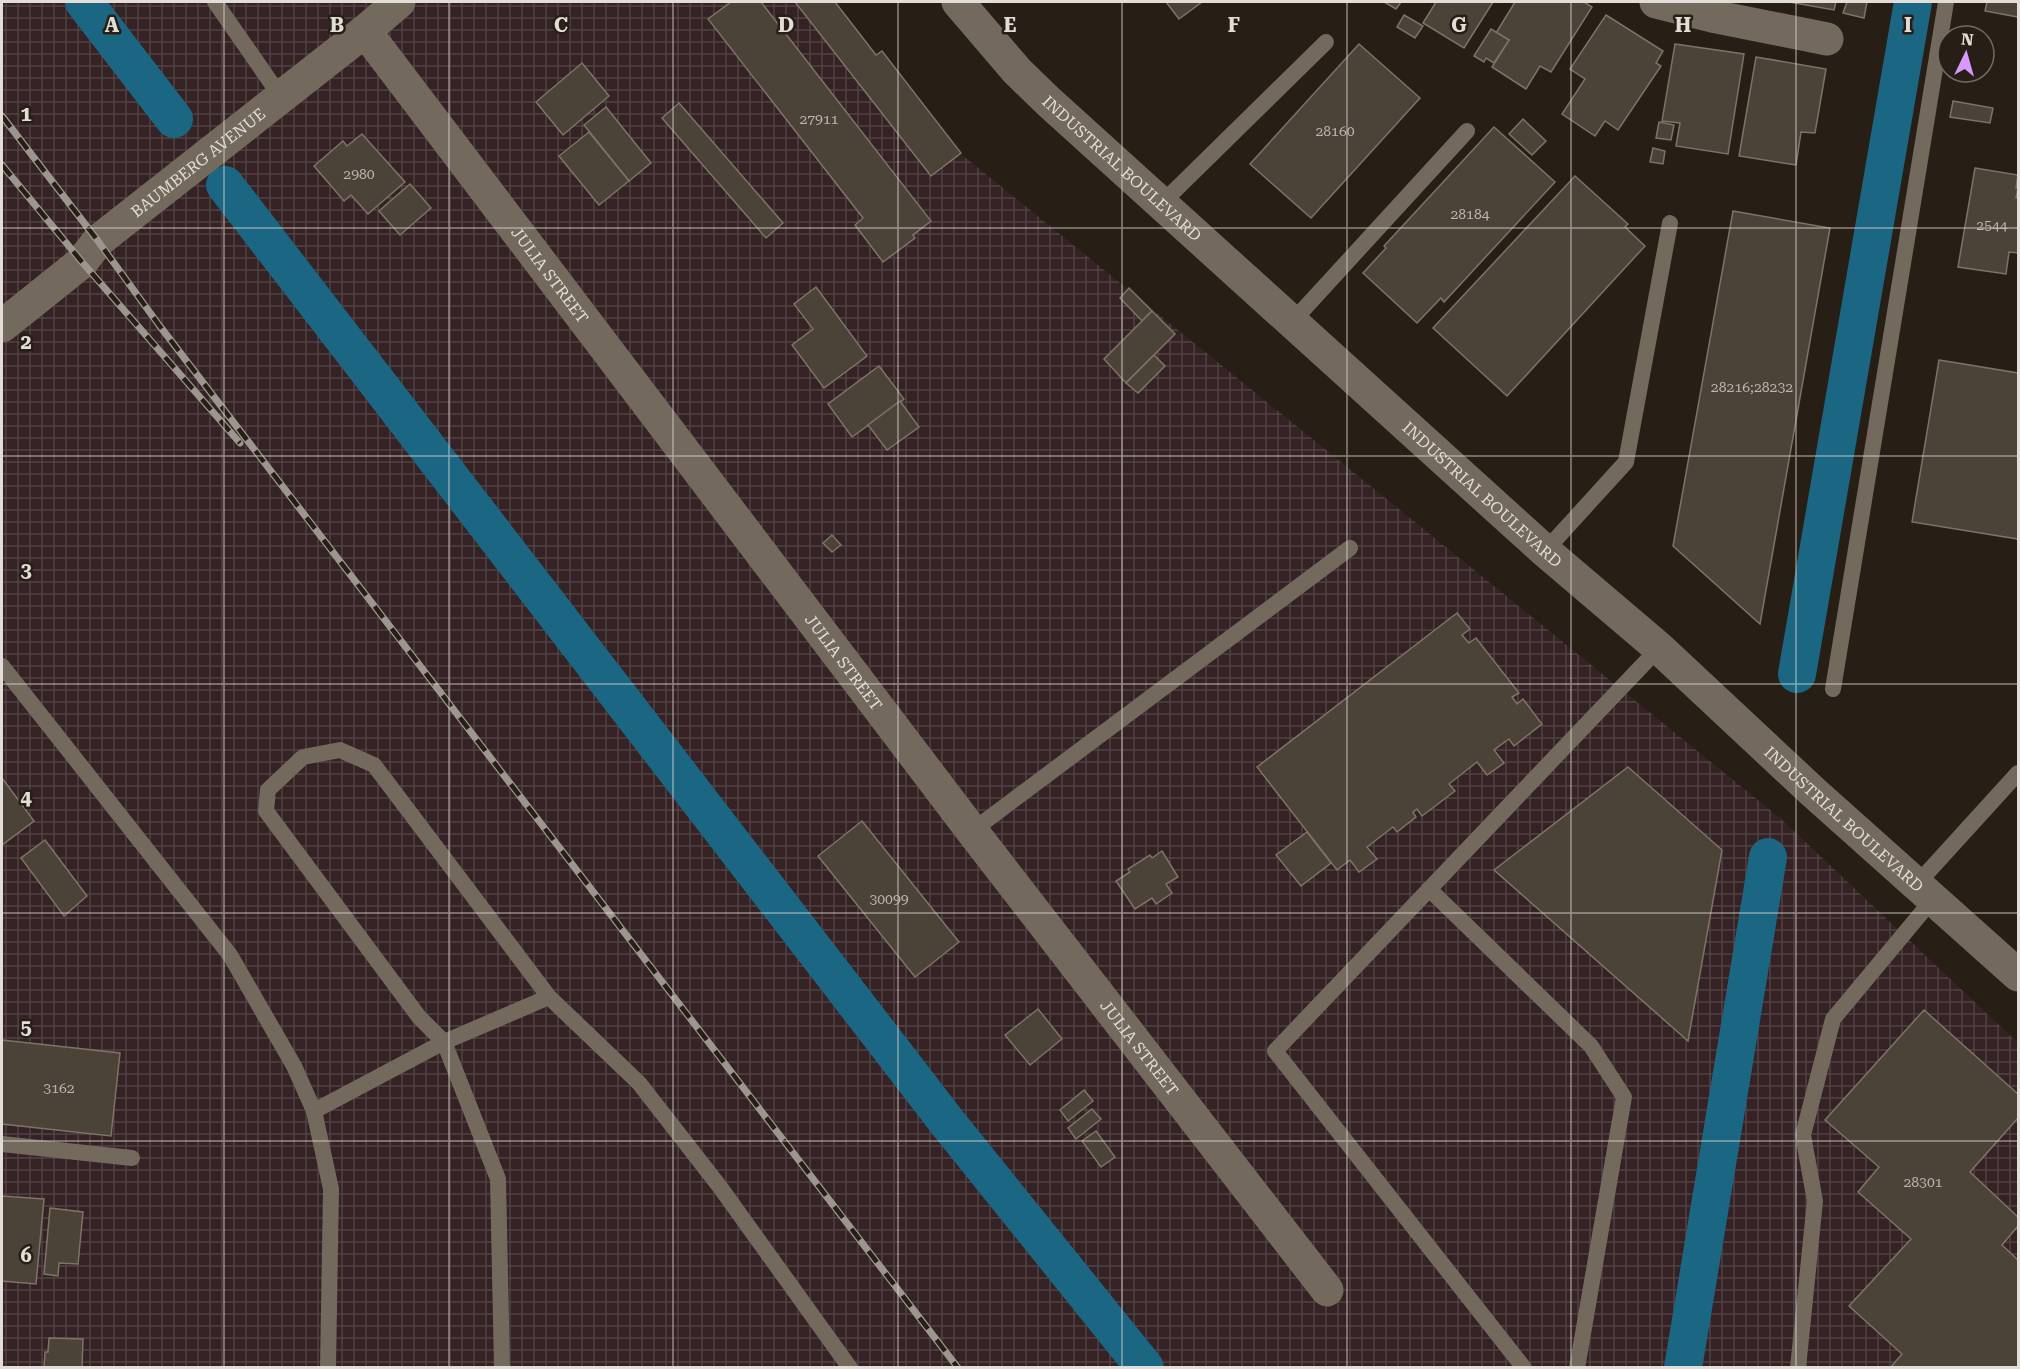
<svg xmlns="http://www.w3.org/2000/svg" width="2020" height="1369" viewBox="0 0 2020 1369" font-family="'Roboto Serif',serif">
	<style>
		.industrial { fill: url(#industrial-grid) }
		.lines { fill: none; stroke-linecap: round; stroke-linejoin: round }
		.canal { stroke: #1a6683; stroke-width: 38 }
		.building { fill: #4c4338; stroke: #7d7367; stroke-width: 1.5 }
		.service { stroke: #73695d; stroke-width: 16 }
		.minor { stroke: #73695d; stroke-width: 33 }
		.tertiary { stroke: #73695d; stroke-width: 33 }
		.secondary { stroke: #73695d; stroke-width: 33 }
		.rail-casing { stroke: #9c968e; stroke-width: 7 }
		.rail { stroke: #271f15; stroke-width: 4.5; stroke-dasharray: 14; stroke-linecap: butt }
		.grid { fill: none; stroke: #e2ddd6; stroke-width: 1.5; stroke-opacity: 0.55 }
		.labels { text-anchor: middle; stroke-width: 5; stroke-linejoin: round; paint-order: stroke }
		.number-label { font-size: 14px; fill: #bcb6ae }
		.street-label { font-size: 16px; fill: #e2ddd6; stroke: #271f15 }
		.grid-label { font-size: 20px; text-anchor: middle; font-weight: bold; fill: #e2ddd6; stroke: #271f15; stroke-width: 5; stroke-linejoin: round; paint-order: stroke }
	</style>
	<defs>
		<pattern id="industrial-grid" width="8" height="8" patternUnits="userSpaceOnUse" patternTransform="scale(1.5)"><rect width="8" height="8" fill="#352224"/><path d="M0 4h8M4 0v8" fill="none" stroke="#524243"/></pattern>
	</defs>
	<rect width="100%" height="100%" fill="#271f15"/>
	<!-- industrial -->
	<path class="industrial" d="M2,2h828l94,122 856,694 238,225v324l-2016,1z"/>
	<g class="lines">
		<!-- canal -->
		<g class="canal">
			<path d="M84,2l90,117"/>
			<path d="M225,185l722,937 198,246"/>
			<path d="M1797,674l116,-672"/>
			<path d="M1683,1368l85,-511"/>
		</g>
	</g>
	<!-- building -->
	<g class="building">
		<path d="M731,2h30l170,219 -18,14 2,3 -32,24 -28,-37 8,-7 -155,-199z"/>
		<path d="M795,2h40l41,53 6,-4 79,102 -30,23z"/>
		<path d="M1166,2h36l-23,17z"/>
		<path d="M1384,2h17l-5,7z"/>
		<path d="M1436,2h57l-29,46 -41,-25z"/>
		<path d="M1515,2h69l8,5 -41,65 -11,-6 -14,23 -34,-22 17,-27 -13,-7z"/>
		<path d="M1789,2h47l-2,8z"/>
		<path d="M1847,2h20l-3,16 -21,-5z"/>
		<path d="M1987,2h31v15l-33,-6z"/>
		<path d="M1404,15l19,11 -8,12 -18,-11z"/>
		<path d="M1606,15l57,36 -7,12 5,3 -43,64 -13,-9 -10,15 -33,-22 23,-35 -15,-10z"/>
		<path d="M1491,29l18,11 -15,23 -8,-5 -2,4 -10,-6z"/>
		<path d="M1359,44l61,54 -109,120 -61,-54z"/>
		<path d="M1675,44l69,10 -16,100 -52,-8 4,-23 -18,-2z"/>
		<path d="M1756,57l70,12 -11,64 -14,-1 -5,33 -57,-9z"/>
		<path d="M582,63l27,33 -46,39 -27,-33z"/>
		<path d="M1953,101l40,7 -3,15 -40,-6z"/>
		<path d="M679,103l104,120 -17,15 -104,-120z"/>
		<path d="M606,107l45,56 -22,18 -45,-56z"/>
		<path d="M1523,119l23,22 -14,14 -23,-21z"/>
		<path d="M1659,122l15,3 -3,15 -15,-2z"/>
		<path d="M1494,127l61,55 -111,120 -3,-4 -24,25 -54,-50 23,-25 -2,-2z"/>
		<path d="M589,132l40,49 -30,24 -40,-49z"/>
		<path d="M362,134l43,48 -37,32 -17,-19 -7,6 -30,-35 29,-25 4,5z"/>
		<path d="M1653,148l12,3 -2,13 -13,-2z"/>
		<path d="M1975,168l43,7 -2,13h2l-2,10h2v55l-9,-1 -3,22 -48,-7z"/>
		<path d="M1575,176l53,48 -3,3 20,19 -138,150 -74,-68z"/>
		<path d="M410,184l21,24 -31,27 -21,-24z"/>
		<path d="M1733,211l97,17 -70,396 -87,-78z"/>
		<path d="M816,287l51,69 -43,32 -32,-43 21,-16 -19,-25z"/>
		<path d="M1129,288l23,23 -10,10 -22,-23z"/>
		<path d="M1152,311l23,23 -49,49 -22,-24z"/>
		<path d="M1154,355l11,11 -27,27 -12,-10z"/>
		<path d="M1939,360l79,13v166l-106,-17z"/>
		<path d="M879,366l25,33 -52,38 -24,-33z"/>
		<path d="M900,401l19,26 -32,23 -19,-25z"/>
		<path d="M832,535l9,10 -9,7 -9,-9z"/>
		<path d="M1457,613l13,16 -8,6 7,8 7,-5 43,55 -7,4 5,7 6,-5 19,25 -28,22 -5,-7 -15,11 10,13 -17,12 -10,-13 -28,22 6,7 -33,25 -5,-7 -4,3 3,5 -19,15 -4,-5 -26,20 10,12 -18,13 -9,-12 -13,10 -80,-103z"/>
		<path d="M1628,767l94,83 -34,191 -194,-171z"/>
		<path d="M2,778l32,43 -32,24z"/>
		<path d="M862,821l97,121 -44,35 -97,-121z"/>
		<path d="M1307,832l24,31 -30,23 -25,-31z"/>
		<path d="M45,840l42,56 -23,20 -43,-58z"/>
		<path d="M1162,851l16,26 -12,7 6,9 -16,11 -4,-6 -17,11 -19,-28 14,-9 -2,-3 22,-14 2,3z"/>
		<path d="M1038,1009l24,30 -32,26 -25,-30z"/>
		<path d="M1924,1010l94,84v24l-48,54 48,45v9l-16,19 16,15v108h-128l12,-14 -53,-48 62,-67 -53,-47 21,-25 -54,-47z"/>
		<path d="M2,1040l118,13 -9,83 -109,-12z"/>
		<path d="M1084,1090l9,11 -25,20 -8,-11z"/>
		<path d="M1092,1109l9,10 -25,20 -8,-11z"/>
		<path d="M1096,1131l19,26 -14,10 -19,-26z"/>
		<path d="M2,1196l42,3 -8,85 -34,-3z"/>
		<path d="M50,1208l33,4 -5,52 -19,-1 -1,13 -14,-2z"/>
		<path d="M49,1338l34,1 -1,29h-38l1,-16h3z"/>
	</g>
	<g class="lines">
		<!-- service -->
		<g class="service">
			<path d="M215,2l66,95"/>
			<path d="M1161,204l165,-162"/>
			<path d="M1292,322l175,-191"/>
			<path d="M1545,551l81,-89 44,-239"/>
			<path d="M2,666l228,289 64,111 20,45 17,78 -3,179"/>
			<path d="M1833,689l113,-687"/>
			<path d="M972,831l378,-283"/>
			<path d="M1917,884l101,-111"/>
			<path d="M1429,889l162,157 33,51 -47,271"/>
			<path d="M549,997l-105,45 -25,-25 -153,-206 2,-21 35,-33 37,-7 34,15 175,232 90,86 81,104 130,181"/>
			<path d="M314,1111l130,-69 54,137 4,189"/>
			<path d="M2,1144l130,14"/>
			<path d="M1524,1368l-249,-317 384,-403"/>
			<path d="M1798,1368l17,-167 -12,-66 30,-116 100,-120"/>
		</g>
		<!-- minor -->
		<g class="minor">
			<path d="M1656,2l56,14 115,23"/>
			<path id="s1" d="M365,31l607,800 355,459"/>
		</g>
		<!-- tertiary -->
		<path class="tertiary" id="s2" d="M2,326l80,-64 16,-21 267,-210 34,-29"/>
		<!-- secondary -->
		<path class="secondary" id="s3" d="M958,2l59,69 32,31 496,449 114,97 153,143 206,184"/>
		<defs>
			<g id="rail">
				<path d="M2,116l96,125 61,84 799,1043"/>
				<path d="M2,165l80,97 158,181"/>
			</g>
		</defs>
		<!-- rail casing -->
		<use href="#rail" class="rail-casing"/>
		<!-- rail -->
		<use href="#rail" class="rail"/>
	</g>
	<!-- grid -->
	<path class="grid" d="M224,2v1366M449,2v1366M673,2v1366M898,2v1366M1122,2v1366M1347,2v1366M1571,2v1366M1796,2v1366M2,228h2016M2,456h2016M2,684h2016M2,913h2016M2,1141h2016"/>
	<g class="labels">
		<!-- number labels -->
		<g class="number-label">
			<text x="819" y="124">27911</text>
			<text x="1335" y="136">28160</text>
			<text x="359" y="179">2980</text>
			<text x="1470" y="219">28184</text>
			<text x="1992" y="230">2544</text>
			<text x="1752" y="392">28216;28232</text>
			<text x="889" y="904">30099</text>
			<text x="59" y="1093">3162</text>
			<text x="1923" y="1187">28301</text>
		</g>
		<!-- street labels -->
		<g class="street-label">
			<text dy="6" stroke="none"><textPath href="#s2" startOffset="256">BAUMBERG AVENUE</textPath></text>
			<text dy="6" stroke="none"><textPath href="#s3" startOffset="234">INDUSTRIAL BOULEVARD</textPath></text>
			<text dy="6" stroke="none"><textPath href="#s1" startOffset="306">JULIA STREET</textPath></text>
			<text dy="6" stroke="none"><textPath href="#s3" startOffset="720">INDUSTRIAL BOULEVARD</textPath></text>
			<text dy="6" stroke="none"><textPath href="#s1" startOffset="792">JULIA STREET</textPath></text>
			<text dy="6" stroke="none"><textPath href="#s3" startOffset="1206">INDUSTRIAL BOULEVARD</textPath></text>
			<text dy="6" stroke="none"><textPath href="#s1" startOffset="1278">JULIA STREET</textPath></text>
		</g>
	</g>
	<g class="grid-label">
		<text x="112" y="32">A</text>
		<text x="337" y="32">B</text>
		<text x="561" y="32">C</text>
		<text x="786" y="32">D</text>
		<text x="1010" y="32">E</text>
		<text x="1234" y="32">F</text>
		<text x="1459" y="32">G</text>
		<text x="1683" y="32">H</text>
		<text x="1908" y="32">I</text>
		<text x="26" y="121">1</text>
		<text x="26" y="349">2</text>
		<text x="26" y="577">3</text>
		<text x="26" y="805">4</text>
		<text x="26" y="1034">5</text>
		<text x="26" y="1262">6</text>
	</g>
	<!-- border -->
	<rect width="2020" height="1369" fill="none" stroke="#e2ddd6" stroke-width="6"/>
	<!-- north arrow -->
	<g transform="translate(1966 54) rotate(5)"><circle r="28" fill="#271f15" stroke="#726b62" stroke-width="1.5"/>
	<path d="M0-4.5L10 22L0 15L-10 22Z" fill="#d69bfa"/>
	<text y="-9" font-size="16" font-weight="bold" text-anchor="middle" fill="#e2ddd6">N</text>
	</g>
</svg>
